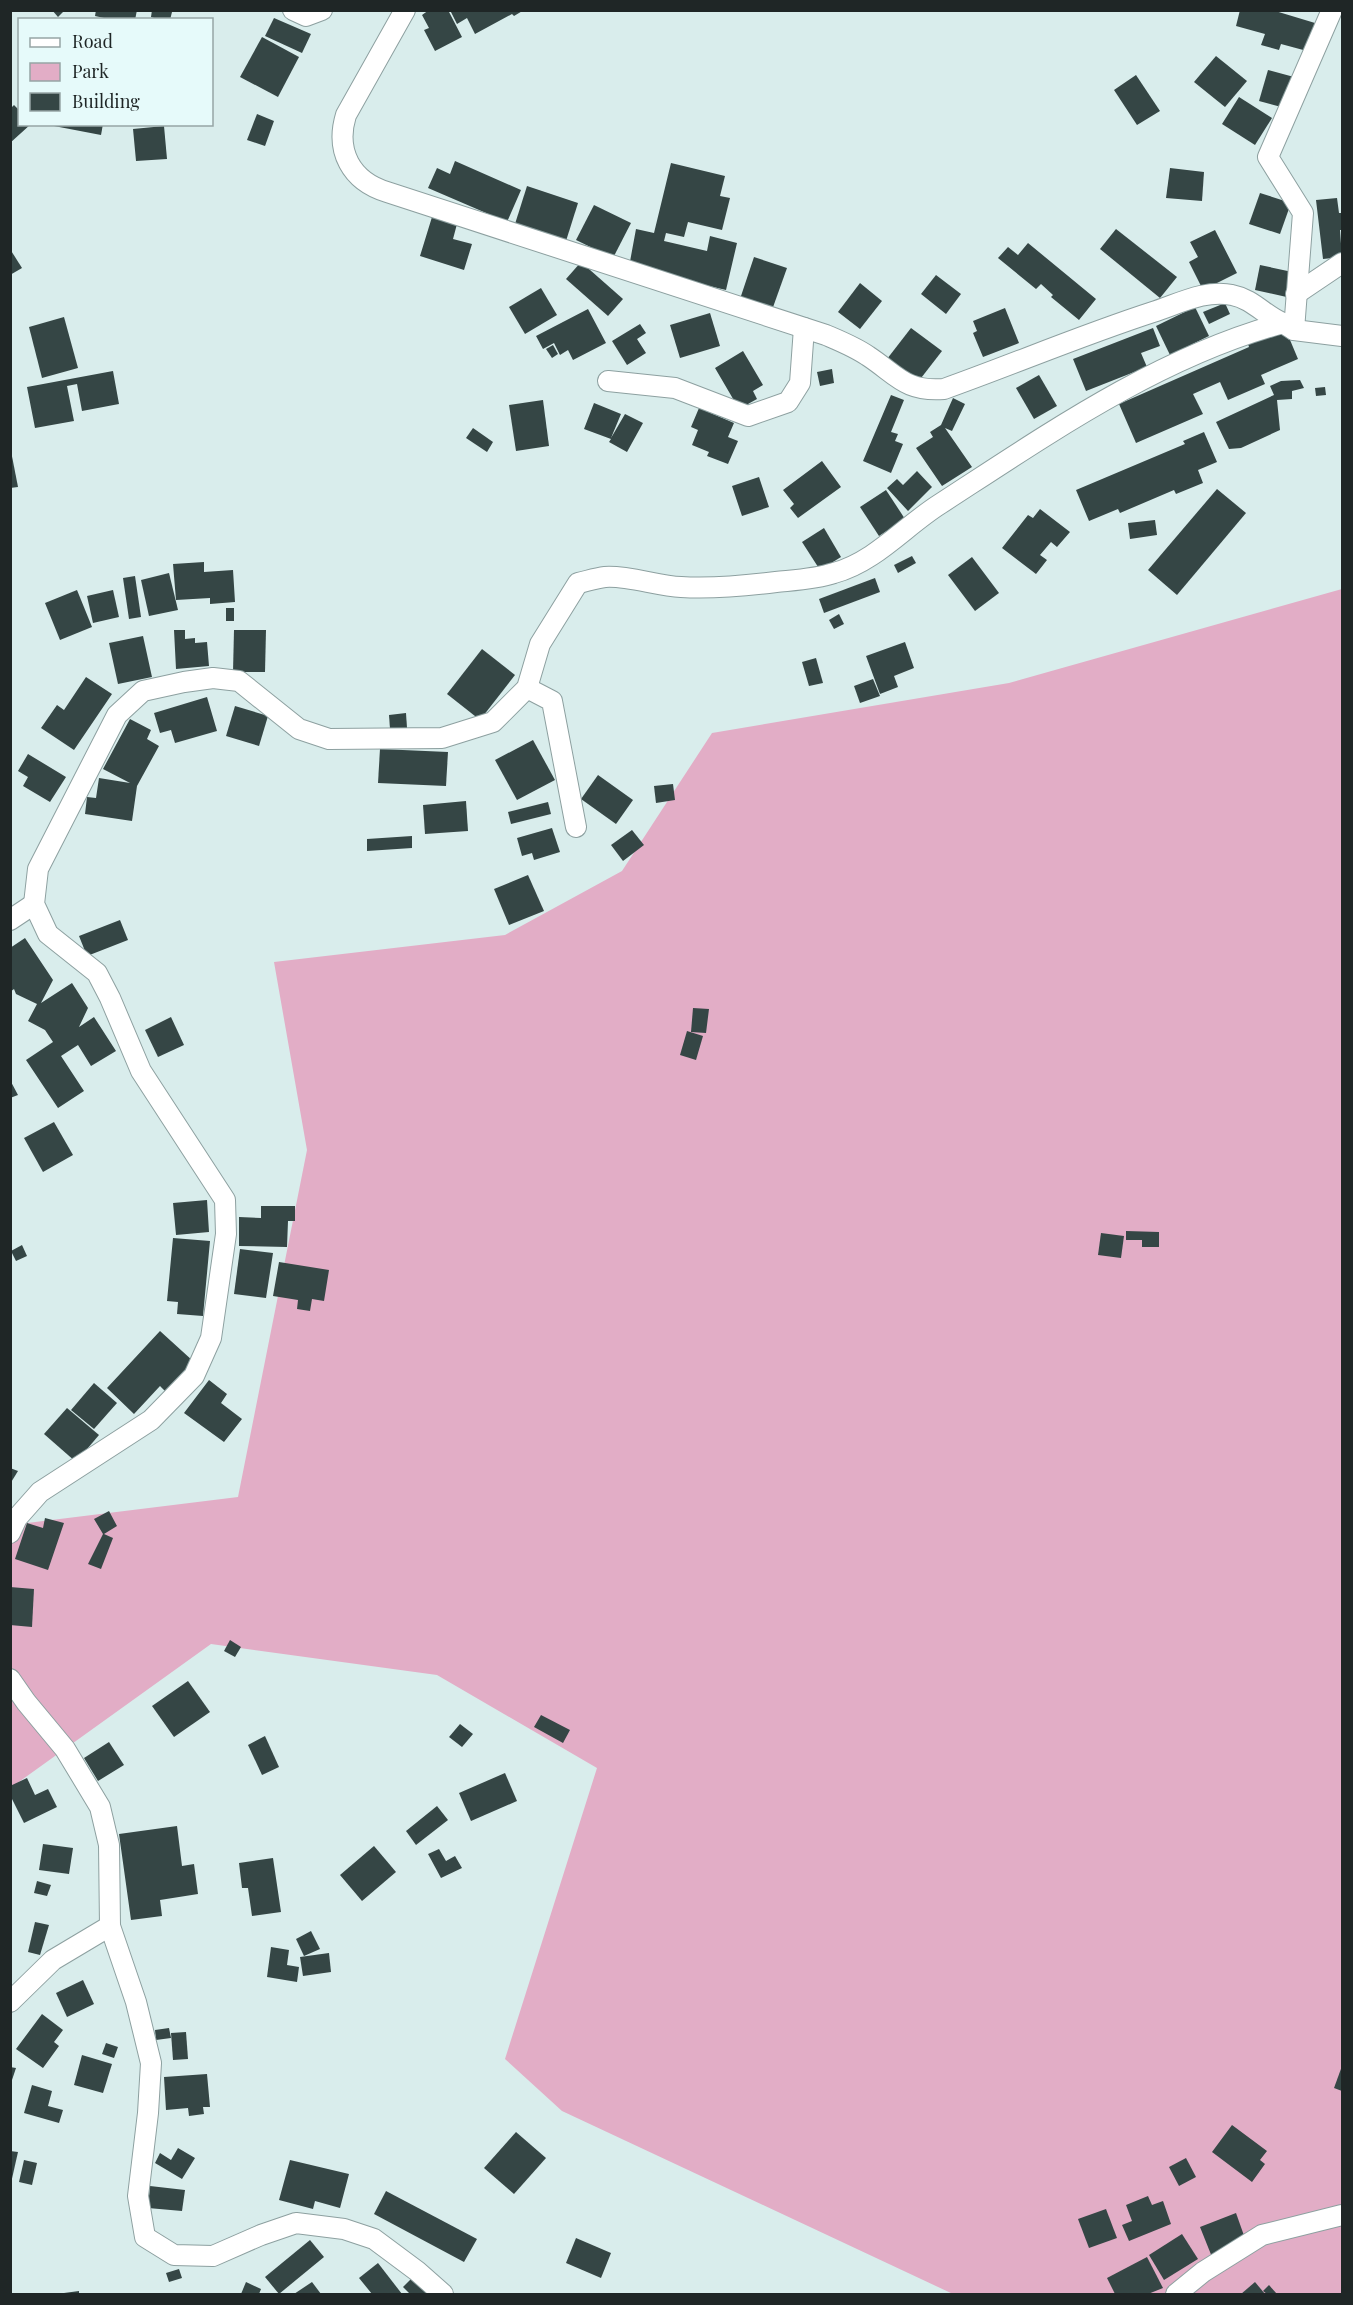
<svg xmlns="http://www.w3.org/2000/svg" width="1353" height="2305" viewBox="0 0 1353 2305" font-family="'Playfair Display',serif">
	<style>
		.green { fill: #e2adc6 }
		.building { fill: #354645 }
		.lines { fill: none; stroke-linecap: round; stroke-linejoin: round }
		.minor-casing { stroke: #8da0a0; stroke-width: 22 }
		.minor { stroke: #fff; stroke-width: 20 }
	</style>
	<rect width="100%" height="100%" fill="#d9edec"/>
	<!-- green -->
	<path class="green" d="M1342,589v1705h-389l-391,-183 -57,-52 92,-291 -160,-93 -226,-31 -195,140 -5,6v-265l227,-28 69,-347 -33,-188 231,-27 117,-64 90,-138 297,-50z"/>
	<!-- building -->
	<g class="building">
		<path d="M52,10h13l-7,7z"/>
		<path d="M96,10h41l-2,10h-22l-18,-4z"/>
		<path d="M152,10h17l3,2 -2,8h-10l-9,-3z"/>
		<path d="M429,10h19l14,27 -27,14 -11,-21 5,-2 -7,-13z"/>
		<path d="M450,10h74l-10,6 -2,-2 -37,20 -8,-16 -10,6z"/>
		<path d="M1240,10h32l43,13 -8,28 -26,-7 -2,6 -18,-5 4,-11 -29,-8z"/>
		<path d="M274,18l37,16 -9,19 -37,-17z"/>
		<path d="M262,37l37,20 -21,40 -38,-20z"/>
		<path d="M1216,56l31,25 -22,26 -31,-25z"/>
		<path d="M1268,70l26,7 -9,31 -26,-7z"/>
		<path d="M1136,75l24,36 -23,14 -23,-35z"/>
		<path d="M1239,97l33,21 -17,27 -33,-21z"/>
		<path d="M14,105l6,6v13h11l-21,19v-34z"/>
		<path d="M257,114l17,7 -9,25 -18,-6z"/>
		<path d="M55,124h48l-2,11 -47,-9z"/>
		<path d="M164,126l3,33 -31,2 -3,-32z"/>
		<path d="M455,161l66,29 -14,32 -79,-34 9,-20 13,6z"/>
		<path d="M671,163l54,13 -5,20 10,2 -8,32 -34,-8 -4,15 -18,-4 -2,8 43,10 3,-15 27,7 -11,47 -97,-23 7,-38 18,4z"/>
		<path d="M1170,168l34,4 -2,29 -36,-3z"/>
		<path d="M527,186l51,17 -12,38 -51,-17z"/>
		<path d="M1260,193l31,10 -11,31 -31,-10z"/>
		<path d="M1337,198l2,15h3v17h-2l2,27 -19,2 -7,-59z"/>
		<path d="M594,205l37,18 -18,35 -37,-18z"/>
		<path d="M432,217l25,7 -4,15 19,5 -8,26 -44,-14z"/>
		<path d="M1116,229l61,48 -17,21 -60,-49z"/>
		<path d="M1215,230l22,43 -34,17 -14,-28 9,-5 -8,-15z"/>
		<path d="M1028,243l68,56 -17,21 -28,-23 2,-2 -12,-11 -5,5 -38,-31 10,-11 10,8z"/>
		<path d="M10,249l12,19 -12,7z"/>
		<path d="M754,257l33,11 -15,42 -32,-11z"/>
		<path d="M581,262l42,37 -15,17 -42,-37z"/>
		<path d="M1260,265l37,8 -6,25 -36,-8z"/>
		<path d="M936,275l25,19 -15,20 -25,-20z"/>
		<path d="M860,283l22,18 -22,28 -22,-17z"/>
		<path d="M541,288l16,27 -32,19 -16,-27z"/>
		<path d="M1225,303l5,11 -21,10 -6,-12z"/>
		<path d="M1195,307l14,29 -39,19 -14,-29z"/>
		<path d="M1005,308l14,35 -36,14 -10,-24 4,-2 -4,-10z"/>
		<path d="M588,309l18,34 -33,17 -5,-10 -8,5 -6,-12 -11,6 -7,-13z"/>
		<path d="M710,313l10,33 -40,12 -10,-33z"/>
		<path d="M64,317l14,51 -36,10 -13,-51z"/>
		<path d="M640,324l6,9 -9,6 9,14 -19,12 -15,-24z"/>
		<path d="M911,328l31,23 -24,31 -31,-23z"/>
		<path d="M1153,328l7,18 -19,7 6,14 -61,24 -13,-32z"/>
		<path d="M1285,328l13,31 -37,16 4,9 -37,16 -8,-18 -27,12 10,20 -67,29 -17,-39 130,-57 -1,-3z"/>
		<path d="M553,345l5,9 -6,4 -6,-9z"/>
		<path d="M743,351l20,34 -10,6 4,8 -18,10 -24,-41z"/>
		<path d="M832,369l2,14 -14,3 -3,-14z"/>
		<path d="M113,371l6,33 -37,7 -5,-27 -10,2 7,35 -39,7 -8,-41z"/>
		<path d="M1039,375l18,31 -23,13 -18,-31z"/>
		<path d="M1300,380l4,8 -12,3v8l-15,1 3,30 -39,18 -12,1 -13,-27 58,-27 -4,-9 11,-5z"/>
		<path d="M1325,387l1,8 -10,1 -1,-8z"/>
		<path d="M891,395l13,5 -13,32 7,2 -3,7 8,3 -12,29 -28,-12z"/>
		<path d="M953,398l12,6 -13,27 -7,-3 27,39 -30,19 -26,-38 17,-11 -3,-5 11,-7z"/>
		<path d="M543,400l6,46 -33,5 -7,-46z"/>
		<path d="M594,403l27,11 -10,24 14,-24 18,9 -16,29 -18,-10 2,-3 -27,-10z"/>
		<path d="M699,408l35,15 -6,14 10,4 -10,23 -21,-8 2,-4 -17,-7 6,-15 -7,-3z"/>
		<path d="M473,428l20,14 -6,10 -21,-14z"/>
		<path d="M1204,432l13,30 -19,8 5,13 -27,11 -2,-4 -54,23 -2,-4 -29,12 -13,-31 109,-46 -2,-3z"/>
		<path d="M10,446l8,41 -8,1z"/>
		<path d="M822,461l19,26 -43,31 -8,-10 4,-4 -11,-14z"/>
		<path d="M917,471l15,16 -24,24 -21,-23 10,-9 6,6z"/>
		<path d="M759,477l10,30 -27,9 -10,-30z"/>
		<path d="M1217,489l29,24 -69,82 -29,-25z"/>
		<path d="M886,490l19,29 -26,17 -19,-29z"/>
		<path d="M1040,509l30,23 -13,15 -6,-5 -11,13 7,5 -11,14 -34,-26 26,-33 5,3z"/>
		<path d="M1155,520l2,15 -27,4 -2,-16z"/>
		<path d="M824,528l17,29 -21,13 -18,-28z"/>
		<path d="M912,556l4,7 -18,10 -4,-8z"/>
		<path d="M972,557l27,36 -24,18 -27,-36z"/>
		<path d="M204,562v10l29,-2 2,32 -25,2v-6l-34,2 -3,-36z"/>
		<path d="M169,573l9,37 -29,6 -8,-36z"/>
		<path d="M135,576l6,41 -12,2 -6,-41z"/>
		<path d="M875,578l5,14 -56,21 -5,-14z"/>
		<path d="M77,590l15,37 -32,13 -15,-37z"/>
		<path d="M113,590l6,27 -26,6 -6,-27z"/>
		<rect x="226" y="608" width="8" height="13"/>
		<path d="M839,614l5,10 -10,5 -5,-9z"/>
		<path d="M174,630h11v9l10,-1v5l12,-1 2,24 -33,3z"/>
		<path d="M234,630h32l-1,42h-32z"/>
		<path d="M143,636l9,41 -34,7 -9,-41z"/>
		<path d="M905,642l9,26 -20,8 4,11 -18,7 -14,-38z"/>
		<path d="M482,649l33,26 -35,45 -33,-26z"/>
		<path d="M816,658l7,25 -14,3 -7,-24z"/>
		<path d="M86,677l26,17 -38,56 -33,-22 16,-23 7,5z"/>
		<path d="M873,679l7,17 -20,7 -6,-17z"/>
		<path d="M207,697l10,34 -42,12 -4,-13 -11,3 -6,-20z"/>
		<path d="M235,706l33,10 -9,30 -33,-10z"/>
		<path d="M406,713l1,15 -17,1 -1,-14z"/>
		<path d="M130,719l21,11 -4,9 12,7 -22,40 -5,35 -47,-7 2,-17 9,1 3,-20 31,5 -27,-14z"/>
		<path d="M533,740l22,40 -38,20 -22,-40z"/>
		<path d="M380,749l68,3 -2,34 -68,-3z"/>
		<path d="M28,754l38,23 -16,25 -27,-16 5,-9 -10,-6z"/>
		<path d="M598,775l35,25 -17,24 -35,-25z"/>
		<path d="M673,784l2,16 -19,3 -2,-17z"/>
		<path d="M466,801l2,30 -43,3 -2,-29z"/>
		<path d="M548,802l3,12 -40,10 -3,-12z"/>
		<path d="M552,828l8,24 -26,8 -2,-7 -10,3 -5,-18z"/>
		<path d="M632,830l12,15 -21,16 -12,-16z"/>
		<path d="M412,836v12l-45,3v-12z"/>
		<path d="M528,875l16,36 -35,14 -15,-36z"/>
		<path d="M120,920l8,20 -41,16 -8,-20z"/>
		<path d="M25,938l28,42 -12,23 31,-20 16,25 -9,19 15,-10 22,34 -25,15 -13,-21 -17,11 23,35 -26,17 -32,-48 27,-18 -8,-12 -17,-9 9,-17 -21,-10 -2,-5 -4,3v-44z"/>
		<path d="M693,1008l16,1 -3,24 -15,-1z"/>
		<path d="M171,1017l13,28 -26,12 -13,-27z"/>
		<path d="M687,1031l16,5 -7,24 -16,-5z"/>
		<path d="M10,1080l8,15 -8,3z"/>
		<path d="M54,1122l19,33 -30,17 -19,-34z"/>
		<path d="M207,1200l2,32 -33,3 -3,-32z"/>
		<path d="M261,1206h34v15h-7l-1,26 -48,-1v-29l22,1z"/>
		<path d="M1126,1231l33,1v15h-17v-7h-16z"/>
		<path d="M1101,1233l23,3 -3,22 -23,-3z"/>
		<path d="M173,1238l37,3 -7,75 -26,-2 1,-12 -11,-1z"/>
		<path d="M22,1245l5,11 -11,5 -5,-10z"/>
		<path d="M240,1249l33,4 -7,45 -32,-4z"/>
		<path d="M279,1262l50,8 -5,31 -12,-2 -2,12 -13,-2 1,-9 -25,-4z"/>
		<path d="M160,1331l33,30 -28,30 -5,-5 -26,28 -27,-26z"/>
		<path d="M209,1380l18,14 -6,9 21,16 -18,23 -40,-29z"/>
		<path d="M94,1383l23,20 -23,26 -23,-19z"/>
		<path d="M67,1408l32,27 -23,27 -32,-28z"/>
		<path d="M10,1468l8,3 -8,13z"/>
		<path d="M109,1511l8,15 -13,8 9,4 -12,31 -13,-5 15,-30 -9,-15z"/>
		<path d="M45,1518l19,5 -16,47 -33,-11 12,-36 16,5z"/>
		<path d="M10,1587l24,2 -2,38 -22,-2z"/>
		<path d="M230,1640l11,7 -6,10 -11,-6z"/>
		<path d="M188,1681l22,31 -36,25 -22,-31z"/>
		<path d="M541,1715l29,15 -7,13 -29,-16z"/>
		<path d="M460,1724l13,10 -11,13 -13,-10z"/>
		<path d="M265,1736l14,31 -17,8 -14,-30z"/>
		<path d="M109,1742l15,23 -26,16 -14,-23z"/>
		<path d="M505,1773l12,28 -46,20 -12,-28z"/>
		<path d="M27,1778l8,17 13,-6 9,18 -33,16 -14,-28v-9z"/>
		<path d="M437,1806l11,14 -32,25 -10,-14z"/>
		<path d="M177,1826l5,40 12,-2 4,30 -38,6 2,16 -31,4 -12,-86z"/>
		<path d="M43,1844l30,4 -4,26 -30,-4z"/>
		<path d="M374,1846l22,26 -34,29 -22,-26z"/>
		<path d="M439,1849l7,12 9,-5 7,12 -21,10 -13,-24z"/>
		<path d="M273,1858l8,54 -29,4 -4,-28h-6l-3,-25z"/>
		<path d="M37,1881l14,4 -4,11 -13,-3z"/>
		<path d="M35,1922l14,3 -9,30 -12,-3z"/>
		<path d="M311,1931l9,18 -16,7 -8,-17z"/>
		<path d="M271,1947l18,3 -2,15 12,2 -2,15 -30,-5z"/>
		<path d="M329,1953l2,19 -28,4 -3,-19z"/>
		<path d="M83,1980l11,24 -27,13 -11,-24z"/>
		<path d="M42,2014l21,16 -9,12 5,4 -16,22 -27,-19z"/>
		<path d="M169,2028l2,10 -15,2 -1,-10z"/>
		<path d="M186,2032l2,27 -15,1 -2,-27z"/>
		<path d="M106,2043l12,4 -4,11 -12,-4z"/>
		<path d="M82,2055l30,9 -9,29 -29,-8z"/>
		<path d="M1342,2066v25l-8,-3z"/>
		<path d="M10,2067l6,1 -5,15h-1z"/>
		<path d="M207,2074l3,33h-7l1,7 -15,2 -1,-8 -22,2 -2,-33z"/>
		<path d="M32,2085l20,6 -4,15 15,4 -4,13 -35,-10z"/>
		<path d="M1232,2125l35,26 -7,9 5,4 -13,18 -40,-30z"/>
		<path d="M516,2132l30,26 -32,36 -30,-26z"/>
		<path d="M178,2148l17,10 -13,21 -27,-16 5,-10 11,7z"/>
		<path d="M10,2151l8,1 -7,31 -1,-1z"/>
		<path d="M1186,2158l10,19 -17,9 -10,-19z"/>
		<path d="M24,2160l13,3 -5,22 -13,-3z"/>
		<path d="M290,2160l59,14 -9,34 -25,-7 -2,8 -34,-9z"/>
		<path d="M150,2186l35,4 -3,21 -34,-3z"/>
		<path d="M386,2191l91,48 -13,23 -90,-48z"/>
		<path d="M1148,2196l4,9 11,-4 8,23 -42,17 -7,-16 10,-4 -6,-16z"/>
		<path d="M1106,2209l11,29 -28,10 -11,-29z"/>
		<path d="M1236,2213l11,31 -35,13 -12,-30z"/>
		<path d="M1182,2234l16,25 -34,21 -15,-25z"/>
		<path d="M576,2238l35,15 -10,25 -35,-15z"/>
		<path d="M310,2240l14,17 -45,37 -14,-17z"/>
		<path d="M1147,2257l16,31 -15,6h-33l-8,-16z"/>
		<path d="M378,2263l24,31h-30l-13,-16z"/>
		<path d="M179,2269l3,9 -13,4 -3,-9z"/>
		<path d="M412,2278l16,16h-18l-7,-7z"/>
		<path d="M246,2282l15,7 -2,5h-18z"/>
		<path d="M312,2282l9,12h-27z"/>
		<path d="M1255,2282l10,12h-24z"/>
		<path d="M1269,2285l8,9h-10l-4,-3z"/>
		<path d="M79,2291v3h-15v-1z"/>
	</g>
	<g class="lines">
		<defs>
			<g id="minor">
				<path d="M293,10l13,6 16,-6"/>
				<path d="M405,10l-59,105c-11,36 5,66 41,77l439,143c14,6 29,12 42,21 29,19 37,36 76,33 70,-25 138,-54 209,-77 25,-8 53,-23 79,-17 21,4 33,21 51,28"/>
				<path d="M1296,294l46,-31"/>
				<path d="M1294,330l9,-117 -35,-56 64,-147"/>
				<path d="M608,381l67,7 73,28 40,-14 12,-19 4,-55"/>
				<path d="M527,688l25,13 24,126"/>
				<path d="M10,920l24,-16"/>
				<path d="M10,1533l7,-15 23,-26 111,-72 43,-44 17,-38 15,-104 -1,-34 -84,-129 -31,-73 -13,-25 -49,-39 -14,-30 4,-35 79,-154 26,-24 41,-9 29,-4 26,3 60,48 30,10 113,-1 51,-16 34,-34 13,-44 38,-61c9,-2 18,-5 27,-6 21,-2 53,9 76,10 32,2 63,-1 95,-5 19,-2 40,-3 58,-9 41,-11 71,-47 106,-69 108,-70 218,-147 343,-181l11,7 48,6"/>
				<path d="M10,1679l16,23 39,47 35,58 9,38 1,81 26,76 15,61 -3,50 -10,83 7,41 29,18 39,1 48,-21 35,-12 48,6 30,10 43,32 26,23"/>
				<path d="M10,2002l43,-42 57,-34"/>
				<path d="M1176,2294l27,-22 59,-37 80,-20"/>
			</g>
		</defs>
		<!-- minor casing -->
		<use href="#minor" class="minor-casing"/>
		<!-- minor -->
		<use href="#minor" class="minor"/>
	</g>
	<!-- border -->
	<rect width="1353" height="2305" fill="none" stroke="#1f2626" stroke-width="24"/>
	<!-- legend -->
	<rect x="18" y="18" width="195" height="108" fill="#e6fafa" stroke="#96a5a5" stroke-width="1.5"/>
	<rect x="30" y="38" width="30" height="9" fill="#ffffff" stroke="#96a5a5" stroke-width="1.5"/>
	<text x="72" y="48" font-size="18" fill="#1f2626">Road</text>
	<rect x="30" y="63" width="30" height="18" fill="#e2adc6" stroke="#96a5a5" stroke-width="1.5"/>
	<text x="72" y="78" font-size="18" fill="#1f2626">Park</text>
	<rect x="30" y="93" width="30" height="18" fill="#354645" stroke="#96a5a5" stroke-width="1.5"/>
	<text x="72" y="108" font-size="18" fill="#1f2626">Building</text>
</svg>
